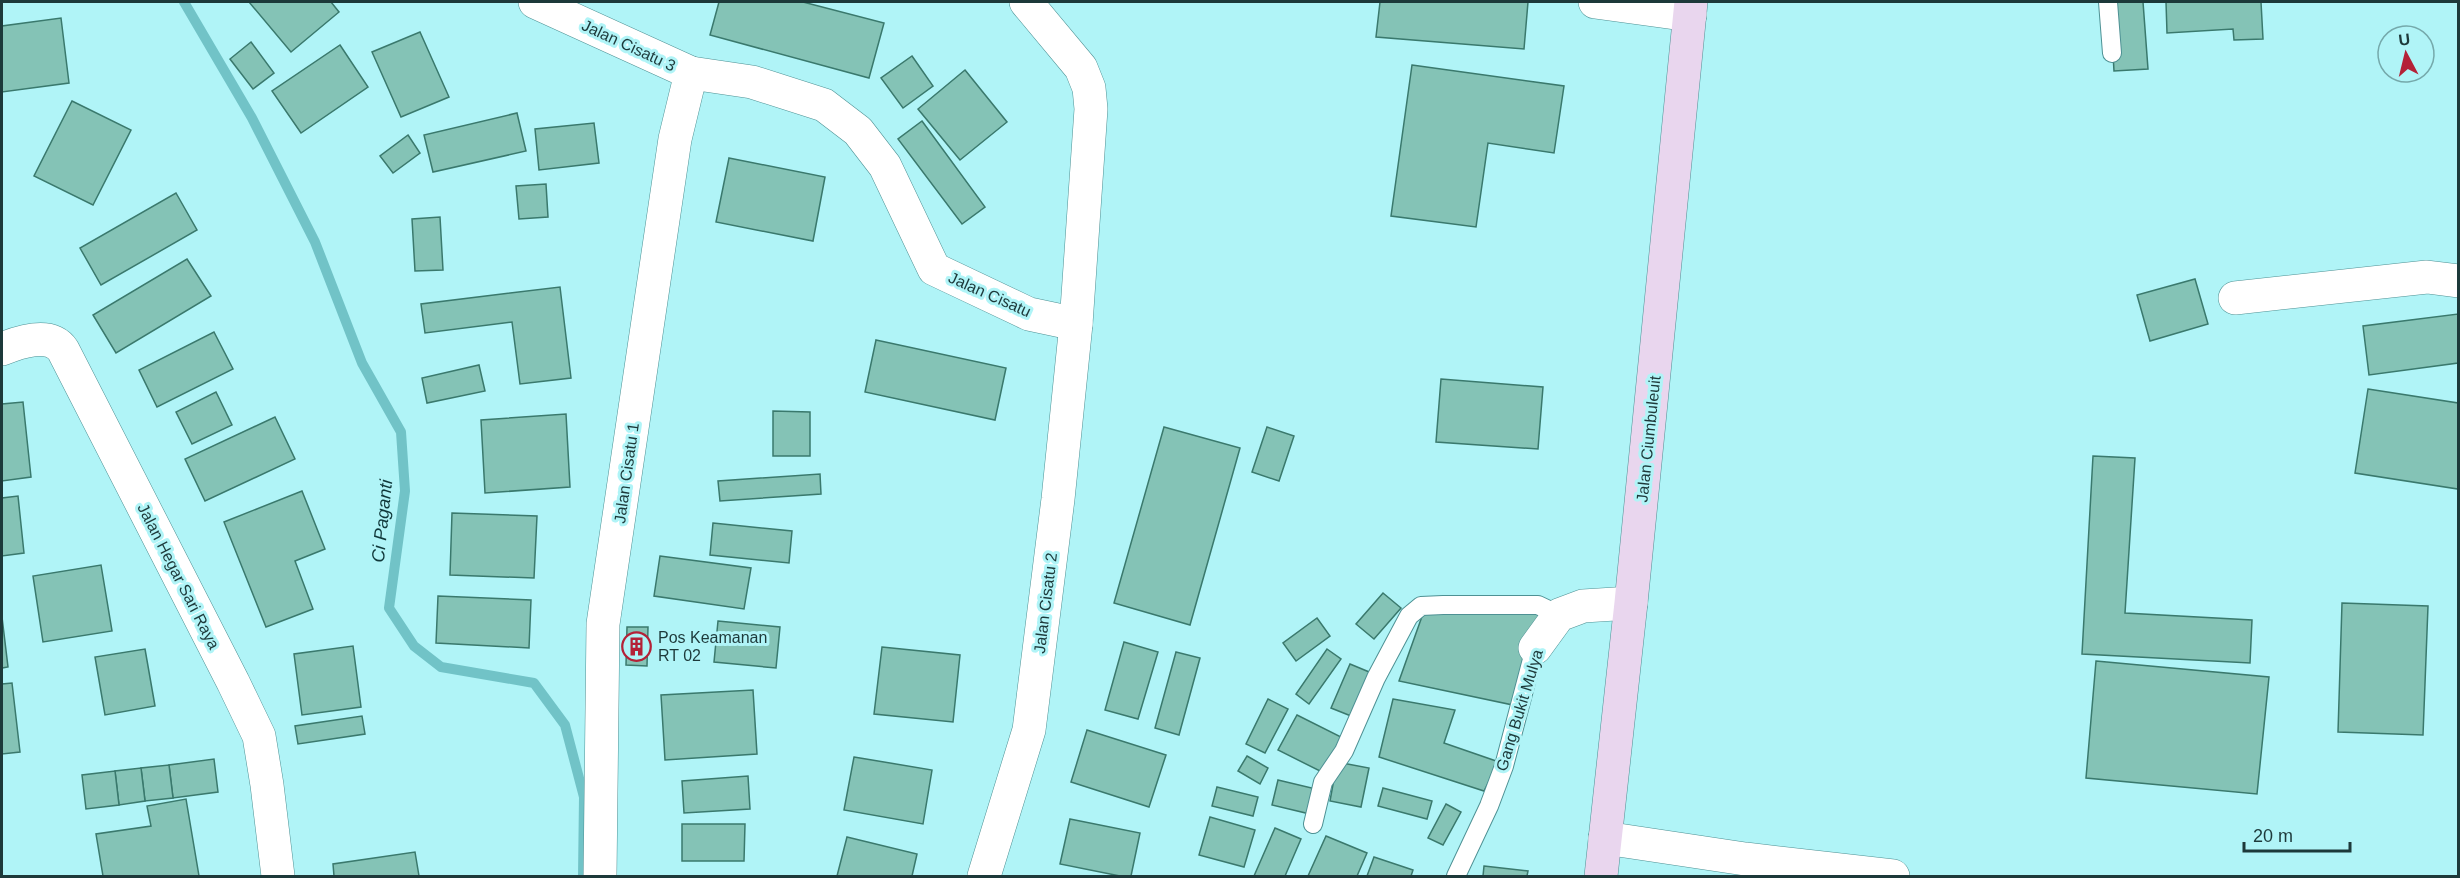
<svg xmlns="http://www.w3.org/2000/svg" width="2460" height="878" viewBox="0 0 2460 878" font-family="Helvetica,sans-serif">
	<style>
		.lines { fill: none; stroke-linecap: round; stroke-linejoin: round }
		.stream { stroke: #71c3c7; stroke-width: 10 }
		.building { fill: #84c3b6; stroke: #3a796d; stroke-width: 1.5 }
		.service-casing { stroke: #4e9194; stroke-width: 20 }
		.minor-casing { stroke: #4e9194; stroke-width: 34 }
		.tertiary-casing { stroke: #4e9194; stroke-width: 34 }
		.secondary-casing { stroke: #4e9194; stroke-width: 34 }
		.service { stroke: #fff; stroke-width: 18 }
		.minor { stroke: #fff; stroke-width: 33 }
		.tertiary { stroke: #fff; stroke-width: 33 }
		.secondary { stroke: #e9d6ee; stroke-width: 33 }
		.labels { text-anchor: middle; stroke-width: 6; stroke-linejoin: round; paint-order: stroke }
		.street-label { font-size: 16px; fill: #1d393a; stroke: #b0f4f7 }
		.poi-label { font-size: 16px; fill: #1d393a; stroke: #b0f4f7; text-anchor: start }
		.water-label { font-size: 18px; font-style: italic; fill: #10383a; stroke: #b0f4f7 }
	</style>
	<rect width="100%" height="100%" fill="#b0f4f7"/>
	<g class="lines">
		<!-- stream -->
		<path class="stream" d="M184,2l68,116 63,124 47,121 39,69 4,59 -16,117 25,38 27,21 93,16 31,42 19,72 -1,79"/>
	</g>
	<!-- building -->
	<g class="building">
		<path d="M249,2h82l8,10 -48,40z"/>
		<path d="M719,2h84l81,21 -15,55 -159,-43z"/>
		<path d="M1380,2h148l-4,47 -148,-12z"/>
		<path d="M2110,2h33l5,67 -34,2z"/>
		<path d="M2166,2h95l2,37 -29,1 -1,-11 -66,4z"/>
		<path d="M61,18l8,65 -67,9v-66z"/>
		<path d="M420,32l29,65 -48,20 -29,-65z"/>
		<path d="M251,42l23,31 -21,16 -23,-30z"/>
		<path d="M340,45l28,42 -67,46 -29,-42z"/>
		<path d="M912,56l21,30 -30,22 -22,-30z"/>
		<path d="M1412,65l152,21 -10,67 -66,-10 -12,84 -85,-11z"/>
		<path d="M965,70l42,52 -47,38 -42,-51z"/>
		<path d="M72,101l59,29 -38,75 -59,-29z"/>
		<path d="M517,113l9,38 -93,21 -9,-37z"/>
		<path d="M922,121l63,86 -23,17 -64,-85z"/>
		<path d="M594,123l5,40 -60,7 -4,-41z"/>
		<path d="M408,135l12,18 -27,20 -13,-17z"/>
		<path d="M729,158l96,19 -12,64 -97,-19z"/>
		<path d="M546,184l2,33 -29,2 -3,-33z"/>
		<path d="M176,193l21,37 -96,55 -21,-37z"/>
		<path d="M440,217l3,53 -28,1 -3,-52z"/>
		<path d="M187,259l24,37 -95,57 -23,-38z"/>
		<path d="M2195,279l13,45 -58,17 -13,-46z"/>
		<path d="M560,287l11,91 -51,6 -8,-62 -87,11 -4,-29z"/>
		<path d="M2458,314v49l-89,12 -6,-49z"/>
		<path d="M214,332l19,37 -76,38 -18,-37z"/>
		<path d="M876,340l130,28 -11,52 -130,-28z"/>
		<path d="M479,365l6,26 -58,12 -5,-25z"/>
		<path d="M1441,379l102,8 -5,62 -102,-7z"/>
		<path d="M2368,389l90,14v86l-103,-16z"/>
		<path d="M216,392l16,33 -40,19 -16,-32z"/>
		<path d="M23,402l8,75 -29,4v-77z"/>
		<path d="M773,411l37,1v44h-37z"/>
		<path d="M566,414l4,73 -85,6 -4,-73z"/>
		<path d="M275,417l20,42 -90,42 -20,-42z"/>
		<path d="M1164,427l76,21 -50,177 -76,-22z"/>
		<path d="M1267,427l27,9 -15,45 -27,-9z"/>
		<path d="M2093,456l42,2 -10,155 127,7 -2,43 -168,-9z"/>
		<path d="M820,474l1,20 -101,7 -2,-20z"/>
		<path d="M302,491l23,58 -30,12 18,48 -47,18 -42,-105z"/>
		<path d="M18,496l6,57 -22,3v-58z"/>
		<path d="M452,513l85,3 -3,62 -84,-3z"/>
		<path d="M713,523l79,8 -3,32 -79,-8z"/>
		<path d="M660,556l91,12 -7,41 -90,-13z"/>
		<path d="M101,565l11,66 -69,11 -10,-66z"/>
		<path d="M1383,593l18,15 -27,31 -18,-15z"/>
		<path d="M438,596l93,4 -2,48 -93,-5z"/>
		<path d="M2342,603l86,3 -5,129 -85,-3z"/>
		<path d="M1425,608h116l-28,97 -114,-24z"/>
		<path d="M2,617l6,50 -6,1z"/>
		<path d="M1317,618l13,18 -34,25 -13,-18z"/>
		<path d="M718,621l62,6 -4,41 -62,-6z"/>
		<path d="M627,627h21l-1,39 -21,-1z"/>
		<path d="M1124,642l34,10 -20,67 -33,-9z"/>
		<path d="M353,646l8,61 -59,8 -8,-61z"/>
		<path d="M882,647l78,8 -7,67 -79,-8z"/>
		<path d="M145,649l10,57 -50,9 -10,-58z"/>
		<path d="M1327,649l14,10 -32,45 -13,-10z"/>
		<path d="M1176,652l24,6 -21,77 -24,-7z"/>
		<path d="M2096,661l173,16 -12,117 -171,-16z"/>
		<path d="M1350,664l24,10 -18,44 -25,-10z"/>
		<path d="M12,683l8,69 -18,2v-70z"/>
		<path d="M753,690l4,64 -92,6 -4,-65z"/>
		<path d="M1268,699l20,10 -23,44 -19,-9z"/>
		<path d="M1393,699l62,11 -11,33 55,19 -15,29 -105,-34z"/>
		<path d="M1297,715l48,24 -19,35 -48,-24z"/>
		<path d="M362,716l3,18 -67,10 -3,-18z"/>
		<path d="M1087,730l79,25 -17,52 -78,-25z"/>
		<path d="M1247,756l21,12 -8,16 -22,-13z"/>
		<path d="M854,757l78,13 -9,54 -79,-14z"/>
		<path d="M214,759l4,33 -45,6 -4,-33z"/>
		<path d="M1337,762l32,6 -8,39 -31,-6z"/>
		<path d="M169,765l4,33 -28,3 -4,-33z"/>
		<path d="M141,768l4,33 -26,4 -4,-34z"/>
		<path d="M115,771l4,34 -33,4 -4,-34z"/>
		<path d="M748,776l2,33 -66,4 -2,-32z"/>
		<path d="M1278,780l38,9 -6,25 -38,-9z"/>
		<path d="M1217,787l41,10 -5,19 -41,-10z"/>
		<path d="M1383,788l49,13 -5,18 -49,-13z"/>
		<path d="M186,799l13,77h-96l-7,-42 55,-8 -4,-20z"/>
		<path d="M1446,804l15,8 -18,33 -15,-7z"/>
		<path d="M1210,817l45,13 -11,37 -45,-12z"/>
		<path d="M1070,819l70,14 -9,43h-11l-60,-12z"/>
		<path d="M682,824h63l-1,37h-62z"/>
		<path d="M1275,828l26,11 -16,37h-31z"/>
		<path d="M1326,836l41,17 -10,23h-49z"/>
		<path d="M847,837l70,17 -5,22h-75z"/>
		<path d="M415,852l4,24h-85l-1,-12z"/>
		<path d="M1374,857l39,13 -2,6h-44z"/>
		<path d="M1484,866l44,5 -1,5h-44z"/>
	</g>
	<g class="lines">
		<defs>
			<g id="service">
				<path d="M2108,2l4,51"/>
				<path d="M1313,824l10,-42 21,-31 32,-73 33,-62 12,-10 22,-1h95l21,10"/>
				<path d="M1456,876l33,-70 15,-40 31,-118"/>
			</g>
			<g id="minor">
				<path d="M535,2l156,71"/>
				<path d="M1595,2l95,13"/>
				<path d="M2235,298l192,-21 31,4"/>
				<path d="M2,349c17,-7 48,-18 61,1l170,332 26,54 8,49 11,91"/>
				<path d="M1535,648l24,-33 24,-9 48,-3"/>
				<path d="M1605,838l140,21 148,17"/>
				<path d="M984,876l45,-146 29,-231 18,-175"/>
			</g>
			<path id="tertiary" d="M600,876l3,-252 72,-485 16,-66 61,9 72,23 34,26 27,35 49,103 95,45 47,10 15,-215 -2,-21 -8,-20 -55,-66"/>
			<path id="secondary" d="M1601,876l30,-273 60,-601"/>
		</defs>
		<!-- service casing -->
		<use href="#service" class="service-casing"/>
		<!-- minor casing -->
		<use href="#minor" class="minor-casing"/>
		<!-- tertiary casing -->
		<use href="#tertiary" class="tertiary-casing"/>
		<!-- secondary casing -->
		<use href="#secondary" class="secondary-casing"/>
		<!-- service -->
		<use href="#service" class="service"/>
		<!-- minor -->
		<use href="#minor" class="minor"/>
		<!-- tertiary -->
		<use href="#tertiary" class="tertiary"/>
		<!-- secondary -->
		<use href="#secondary" class="secondary"/>
	</g>
	<!-- icons -->
	<defs>
		<symbol id="building-ring" viewBox="-11 -11 22 22"><circle r="9.5" fill="#b0f4f7" stroke="#b42137" stroke-width="1.5"/><path d="M-4-6H4V6H1V3H-1V6H-4ZM-2.5-4.3h1.7v1.8h-1.7ZM.8-4.3h1.7v1.8H.8ZM-2.5-1h1.7V.8h-1.7ZM.8-1h1.7V.8H.8Z" fill="#b42137"/></symbol>
	</defs>
	<g fill-rule="evenodd">
		<use href="#building-ring" x="620" y="630" width="33" height="33"/>
	</g>
	<g class="labels">
		<!-- street labels -->
		<g class="street-label">
			<text transform="translate(629 45) rotate(25)" y="6">Jalan Cisatu 3</text>
			<text transform="translate(990 294) rotate(24)" y="6">Jalan Cisatu</text>
			<text transform="translate(1648 439) rotate(-84)" y="6">Jalan Ciumbuleuit</text>
			<text transform="translate(626 473) rotate(-82)" y="6">Jalan Cisatu 1</text>
			<text transform="translate(179 576) rotate(63)" y="6">Jalan Hegar Sari Raya</text>
			<text transform="translate(1045 603) rotate(-83)" y="6">Jalan Cisatu 2</text>
			<text transform="translate(1519 710) rotate(-73)" y="6">Gang Bukit Mulya</text>
		</g>
		<!-- poi labels -->
		<g class="poi-label">
			<text x="658" y="643">Pos Keamanan<tspan x="658" dy="18">RT 02</tspan></text>
		</g>
		<!-- water labels -->
		<g class="water-label">
			<text transform="translate(382 521) rotate(-84)" y="6">Ci Paganti</text>
		</g>
	</g>
	<!-- border -->
	<rect width="2460" height="878" fill="none" stroke="#1d393a" stroke-width="6"/>
	<!-- north arrow -->
	<g transform="translate(2406 54) rotate(353)"><circle r="28" fill="#b0f4f7" stroke="#75a9ab" stroke-width="1.5"/>
	<path d="M0-4.5L10 22L0 15L-10 22Z" fill="#b42137"/>
	<text y="-9" font-size="16" font-weight="bold" text-anchor="middle" fill="#1d393a">U</text>
	</g>
	<!-- scale -->
	<path d="M2244 842v9h106v-9" fill="none" stroke="#1d393a" stroke-width="3"/>
	<text x="2253" y="842" font-size="18" fill="#1d393a" stroke="#b0f4f7" stroke-width="4.5" paint-order="stroke">20 m</text>
</svg>
